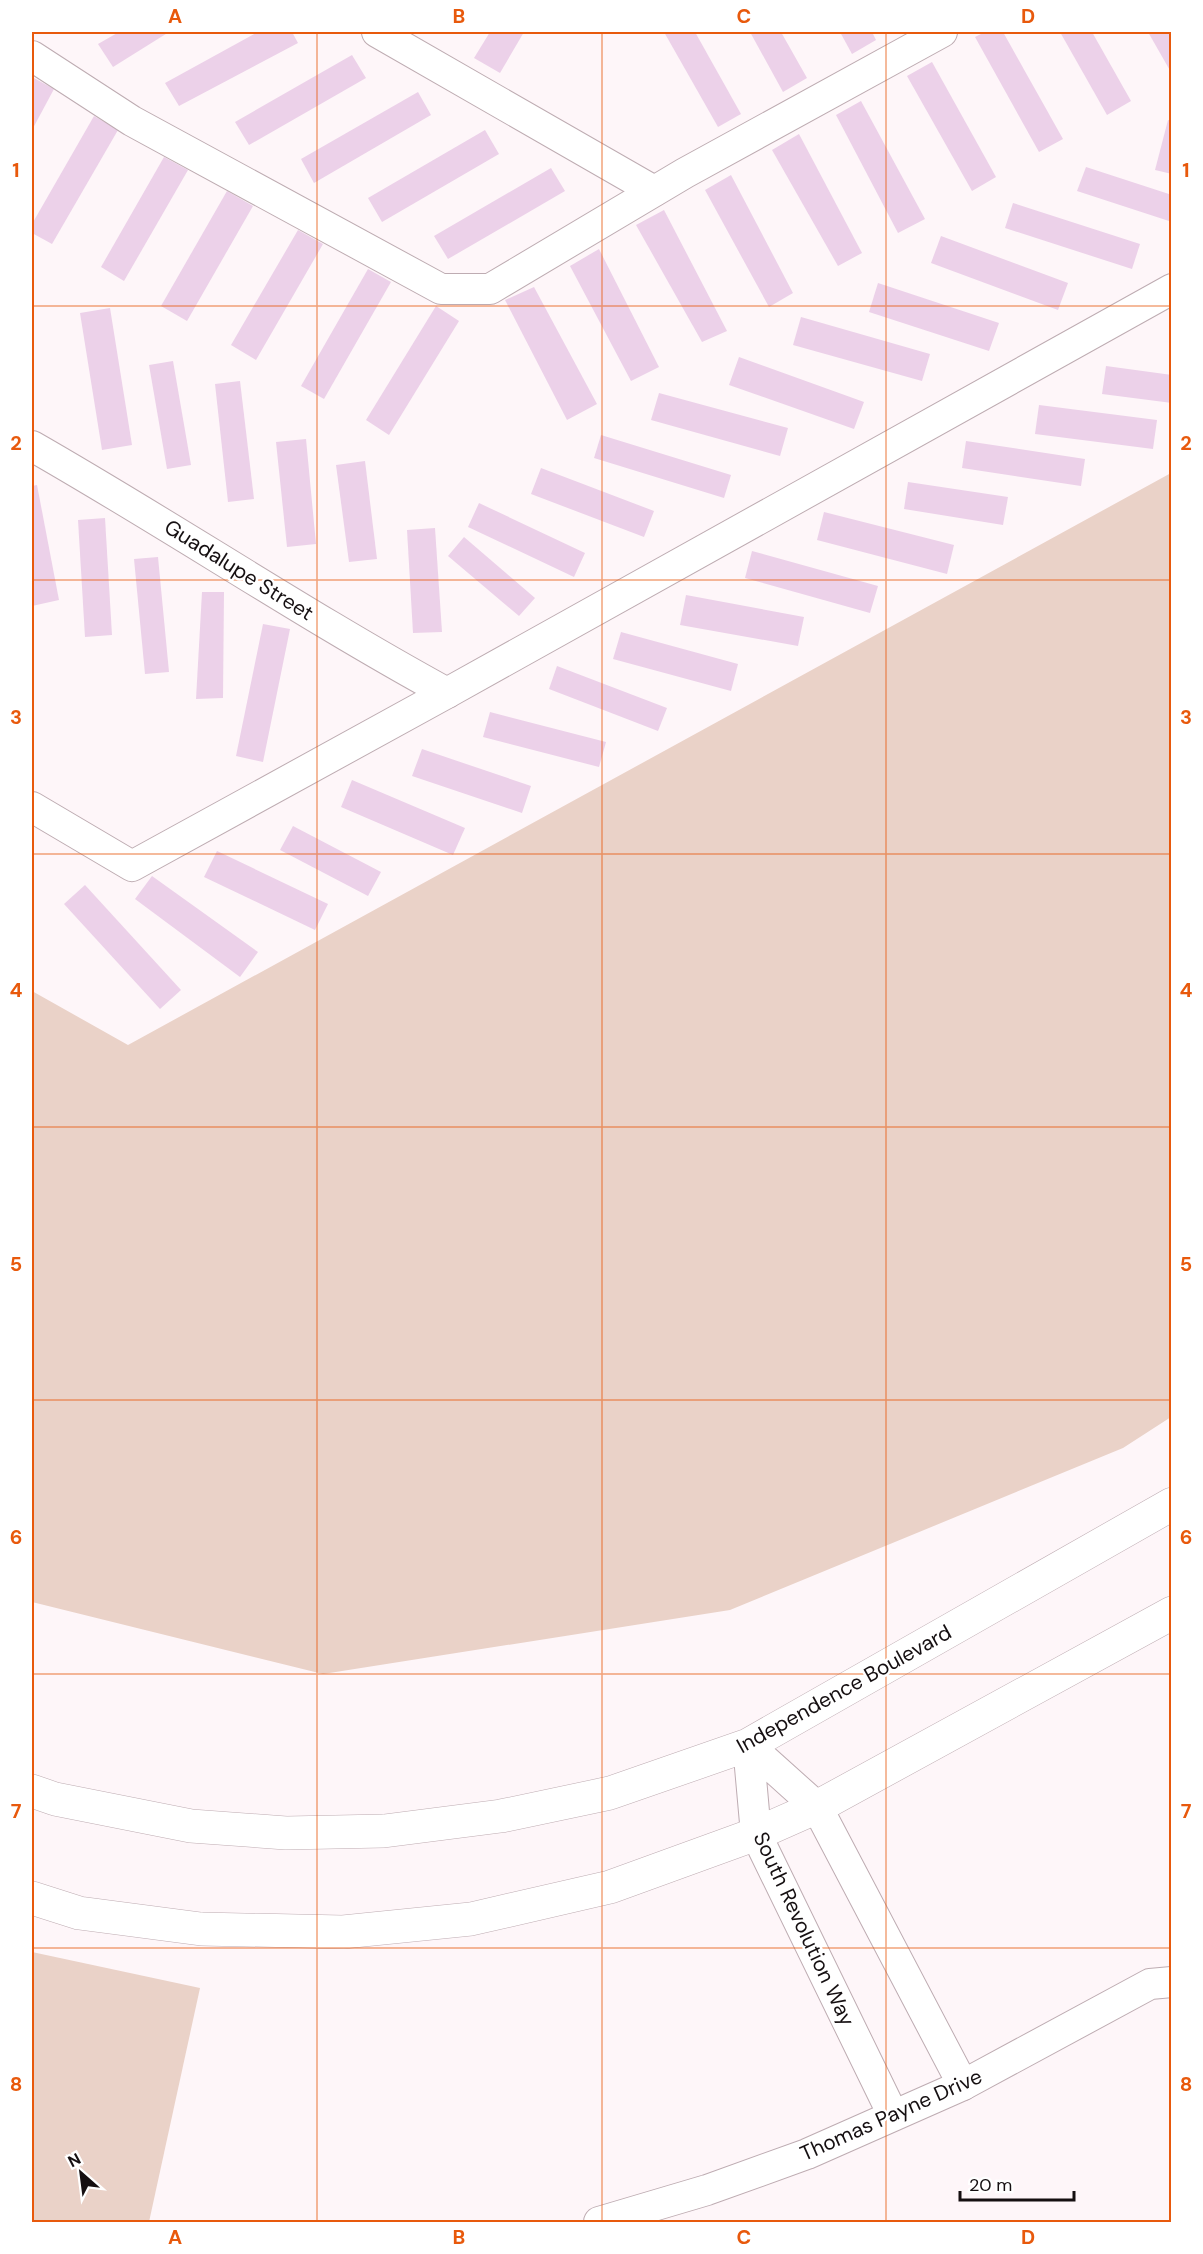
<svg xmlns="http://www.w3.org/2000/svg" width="1203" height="2254" viewBox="0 0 1203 2254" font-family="'DM Sans',sans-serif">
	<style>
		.green { fill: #ead2c8 }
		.building { fill: #ecd1e9 }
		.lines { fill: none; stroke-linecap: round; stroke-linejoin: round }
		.street-casing { stroke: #beacb2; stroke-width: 32 }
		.secondary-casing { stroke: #beacb2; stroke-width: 34 }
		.street { stroke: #fff; stroke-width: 30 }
		.secondary { stroke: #fff; stroke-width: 33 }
		.grid { fill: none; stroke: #e8590c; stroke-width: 1.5; stroke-opacity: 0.55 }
		.labels { text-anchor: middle; stroke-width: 5; stroke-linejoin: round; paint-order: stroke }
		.street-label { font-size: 21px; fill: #150f11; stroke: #fff }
		.neatline { fill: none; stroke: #e8590c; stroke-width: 2 }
		.grid-label { font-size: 20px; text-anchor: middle; font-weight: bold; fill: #e8590c }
	</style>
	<rect width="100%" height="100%" fill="#fef6f9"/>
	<!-- green -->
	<g class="green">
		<path d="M1171,473v944l-48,31 -393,162 -407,64 -291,-72v-611l96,54z"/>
		<path d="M32,1952l168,36 -51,234h-117z"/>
	</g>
	<!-- building -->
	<g class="building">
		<path d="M119,32h50l-56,35 -15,-23z"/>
		<path d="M258,32h34l6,11 -119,63 -14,-23z"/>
		<path d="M490,32h34l-24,41 -26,-15z"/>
		<path d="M664,32h31l46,82 -23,13z"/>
		<path d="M750,32h31l26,46 -24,14z"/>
		<path d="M840,32h32l4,8 -24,14z"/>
		<path d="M985,32h18l60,107 -24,13 -64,-115z"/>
		<path d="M1060,32h32l39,69 -24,14z"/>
		<path d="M1148,32h24v42z"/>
		<path d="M352,55l14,23 -117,67 -14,-23z"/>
		<path d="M932,62l64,115 -24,14 -65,-115z"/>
		<path d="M32,77l22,12 -22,41z"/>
		<path d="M418,92l13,23 -117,68 -13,-24z"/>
		<path d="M861,101l64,118 -27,14 -62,-118z"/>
		<path d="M94,116l24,14 -66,114 -20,-11v-9z"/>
		<path d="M1168,120l4,1v53l-17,-4z"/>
		<path d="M485,130l14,24 -117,68 -14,-24z"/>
		<path d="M799,134l63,119 -24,13 -66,-116z"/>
		<path d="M164,157l24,13 -64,111 -23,-14z"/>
		<path d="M1086,167l86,28v27l-95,-31z"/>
		<path d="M551,168l14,23 -117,68 -14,-23z"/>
		<path d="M731,175l62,118 -24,14 -64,-117z"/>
		<path d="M227,191l26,15 -66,115 -26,-15z"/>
		<path d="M1013,203l127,41 -8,25 -127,-41z"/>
		<path d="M664,210l63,121 -25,11 -66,-117z"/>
		<path d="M298,230l25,14 -67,116 -25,-15z"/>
		<path d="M941,236l127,47 -10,27 -127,-47z"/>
		<path d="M599,249l60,118 -28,14 -61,-115z"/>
		<path d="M368,269l23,13 -67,117 -23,-13z"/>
		<path d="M878,283l121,40 -10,28 -120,-39z"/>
		<path d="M534,287l63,117 -30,16 -62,-120z"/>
		<path d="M436,306l23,15 -70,114 -23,-15z"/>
		<path d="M110,308l22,137 -30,5 -22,-137z"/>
		<path d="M801,317l129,37 -8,27 -129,-36z"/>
		<path d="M739,357l125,45 -10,27 -125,-44z"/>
		<path d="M173,361l18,104 -24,4 -18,-104z"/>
		<path d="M1106,366l66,9v28l-70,-9z"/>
		<path d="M240,381l14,118 -26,3 -13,-118z"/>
		<path d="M659,393l129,35 -8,28 -129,-36z"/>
		<path d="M1039,405l118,15 -4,29 -118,-15z"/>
		<path d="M601,435l130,40 -7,23 -130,-40z"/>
		<path d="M306,439l10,105 -29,3 -11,-105z"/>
		<path d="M966,441l119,18 -4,27 -119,-18z"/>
		<path d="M365,461l12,98 -28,3 -13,-97z"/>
		<path d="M541,468l113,43 -10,26 -113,-43z"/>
		<path d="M908,482l100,15 -5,28 -99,-16z"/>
		<path d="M37,485l22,115 -27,6v-120z"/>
		<path d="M479,503l106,50 -11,24 -106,-50z"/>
		<path d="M824,512l130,33 -7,29 -130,-34z"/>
		<path d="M105,518l7,117 -27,2 -7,-117z"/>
		<path d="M435,528l7,104 -29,1 -6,-103z"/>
		<path d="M464,537l71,61 -16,18 -71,-60z"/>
		<path d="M752,551l126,35 -8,27 -125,-35z"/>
		<path d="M158,557l11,115 -24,2 -11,-115z"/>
		<path d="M202,592h22l-1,106 -27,1z"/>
		<path d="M686,595l118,22 -6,29 -118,-21z"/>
		<path d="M263,624l27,5 -27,133 -27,-6z"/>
		<path d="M621,632l117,32 -7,27 -118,-32z"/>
		<path d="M557,666l110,42 -9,23 -109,-42z"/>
		<path d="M490,712l116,30 -7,25 -116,-30z"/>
		<path d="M422,749l109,37 -9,27 -110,-37z"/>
		<path d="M352,780l113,48 -12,27 -112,-48z"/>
		<path d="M293,826l88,46 -13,24 -88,-46z"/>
		<path d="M217,851l111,53 -13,26 -111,-53z"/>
		<path d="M152,876l106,76 -18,25 -105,-78z"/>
		<path d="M85,885l96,105 -21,19 -96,-105z"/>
	</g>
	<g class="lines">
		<defs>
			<g id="street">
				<path d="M377,32l277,159"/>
				<path d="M32,56l100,65 309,168h49l195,-116 257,-141"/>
				<path d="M32,446c140,80 274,170 415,247"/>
				<path d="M32,807l100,59 315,-173 725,-404"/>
				<path d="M893,2115l-137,-281 -8,-89 69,62 146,278"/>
				<path d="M599,2222l108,-32 100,-36 156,-69 187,-101 22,-2"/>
			</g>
			<g id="secondary">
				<path d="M32,1791l23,8 136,27 95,7 98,-2 117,-15 109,-23 138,-48 424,-241"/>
				<path d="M32,1898l47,15 122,16 142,3 128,-13 139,-32 146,-53 61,-27 355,-194"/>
			</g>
		</defs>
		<!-- street casing -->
		<use href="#street" class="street-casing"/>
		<!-- secondary casing -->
		<use href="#secondary" class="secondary-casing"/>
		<!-- street -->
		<use href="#street" class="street"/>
		<!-- secondary -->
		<use href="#secondary" class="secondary"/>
	</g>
	<!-- grid -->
	<path class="grid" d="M317,32v2190M602,32v2190M886,32v2190M32,306h1140M32,580h1140M32,854h1140M32,1127h1140M32,1400h1140M32,1674h1140M32,1948h1140"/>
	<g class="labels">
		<!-- street labels -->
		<g class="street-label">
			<text transform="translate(239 570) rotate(32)" y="7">Guadalupe Street</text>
			<text transform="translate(844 1689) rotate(-29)" y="7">Independence Boulevard</text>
			<text transform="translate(804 1929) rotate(65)" y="7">South Revolution Way</text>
			<text transform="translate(891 2115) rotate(-24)" y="7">Thomas Payne Drive</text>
		</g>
	</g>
	<!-- border -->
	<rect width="1203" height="2254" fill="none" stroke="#ffffff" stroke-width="66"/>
	<!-- north arrow -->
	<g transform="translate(81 2173) rotate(332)" stroke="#ffffff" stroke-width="4.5" paint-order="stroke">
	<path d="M0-4.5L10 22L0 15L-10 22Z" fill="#150f11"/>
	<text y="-9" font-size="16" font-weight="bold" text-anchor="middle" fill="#150f11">N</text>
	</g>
	<!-- scale -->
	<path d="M960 2191v9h114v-9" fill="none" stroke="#150f11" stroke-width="3"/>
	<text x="969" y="2191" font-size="18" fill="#150f11" stroke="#ffffff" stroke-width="4.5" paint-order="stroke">20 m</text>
	<rect x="33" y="33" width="1137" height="2188" class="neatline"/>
	<g class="grid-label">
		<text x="175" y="23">A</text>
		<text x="459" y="23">B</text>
		<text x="744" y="23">C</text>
		<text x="1028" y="23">D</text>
		<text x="16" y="177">1</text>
		<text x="1186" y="177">1</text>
		<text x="16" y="450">2</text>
		<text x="1186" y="450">2</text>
		<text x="16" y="724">3</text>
		<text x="1186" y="724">3</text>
		<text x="16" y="997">4</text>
		<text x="1186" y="997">4</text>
		<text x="16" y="1271">5</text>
		<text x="1186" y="1271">5</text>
		<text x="16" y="1544">6</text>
		<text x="1186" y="1544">6</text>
		<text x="16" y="1818">7</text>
		<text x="1186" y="1818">7</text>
		<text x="16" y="2091">8</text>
		<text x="1186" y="2091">8</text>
		<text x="175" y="2244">A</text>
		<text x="459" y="2244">B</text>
		<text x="744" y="2244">C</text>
		<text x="1028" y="2244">D</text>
	</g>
</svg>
